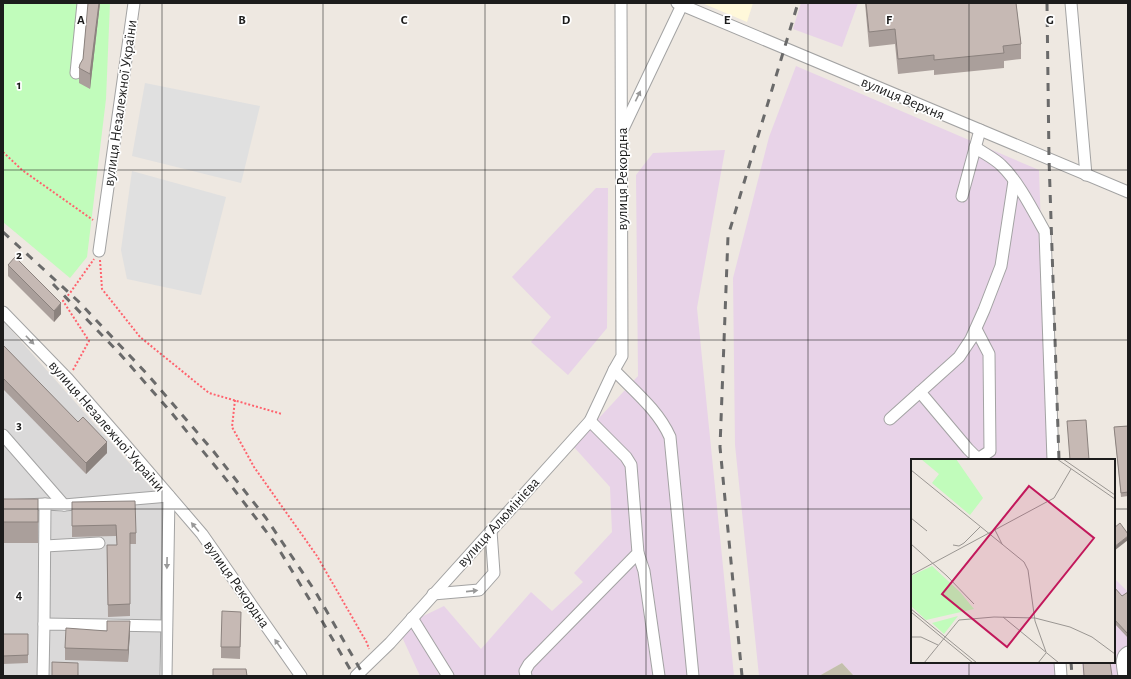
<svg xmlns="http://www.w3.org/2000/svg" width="1131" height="679" viewBox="0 0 1131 679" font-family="'Alegreya Sans',sans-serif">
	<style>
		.residential { fill: #dad9d9 }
		.industrial { fill: #e8d3e8 }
		.education { fill: #fff8da }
		.construction { fill: #c3bfac }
		.park { fill: #c1fcbb }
		.parking { fill: #e0e0e0 }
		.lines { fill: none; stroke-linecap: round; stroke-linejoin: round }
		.minor-casing { stroke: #a3a3a3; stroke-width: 13 }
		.path { stroke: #ff626d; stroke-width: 2; stroke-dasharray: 2 2; stroke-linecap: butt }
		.minor { stroke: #fff; stroke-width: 11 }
		.rail { stroke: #6a6a6a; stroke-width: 3; stroke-dasharray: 8 8; stroke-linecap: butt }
		.wall { fill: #aa9f9b }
		.shaded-wall { fill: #8b827e }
		.building { fill: #c6b9b4; stroke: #8b827e }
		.oneway { fill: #999 }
		.grid { fill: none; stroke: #1c1c1c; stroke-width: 1; stroke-opacity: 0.55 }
		.labels { text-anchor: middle; stroke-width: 3.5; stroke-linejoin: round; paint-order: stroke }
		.street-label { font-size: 15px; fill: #1c1c1c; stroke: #fff }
		.inset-road { fill: none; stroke: #9a9692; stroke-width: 1 }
		.view { fill: #c2185b; fill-opacity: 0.15; stroke: #c2185b; stroke-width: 2 }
		.inset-edge { fill: none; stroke: #1c1c1c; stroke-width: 2 }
		.grid-label { font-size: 13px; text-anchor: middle; font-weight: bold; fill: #1c1c1c; stroke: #fff; stroke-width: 3.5; stroke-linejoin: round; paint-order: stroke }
	</style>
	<rect width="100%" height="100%" fill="#eee8e1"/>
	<!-- residential -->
	<path class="residential" d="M3,321l161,181 -3,174h-158z"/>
	<!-- industrial -->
	<g class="industrial">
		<path d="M801,3h57l-16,44 -49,-18z"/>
		<path d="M796,66l243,104 10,290h-137v202h146v14h-204l-12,-13 -23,13h-60l-24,-231 -2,-167 36,-141z"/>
		<path d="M725,150l-28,158 37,368h-314l-18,-39 15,-18 27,-13 37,43 50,-57 21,19 31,-29 -9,-9 38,-41 -2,-45 -37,-41 65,-70 -2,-201 17,-22z"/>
		<path d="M596,188h12l-1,140 -39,47 -37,-33 20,-25 -39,-40z"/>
		<path d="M1114,578l14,14v84h-45l-1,-14h32z"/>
	</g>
	<!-- education -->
	<path class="education" d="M702,3h51l-6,19z"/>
	<!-- construction -->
	<path class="construction" d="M842,663l12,13h-35z"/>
	<!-- park -->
	<path class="park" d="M3,3h107l-4,96 -19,158 -17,21 -67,-56z"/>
	<!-- parking -->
	<g class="parking">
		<path d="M145,83l115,23 -19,77 -109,-27z"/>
		<path d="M132,171l94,26 -25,98 -74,-16 -6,-29z"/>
	</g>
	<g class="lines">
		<defs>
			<g id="minor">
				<path d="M677,3l451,189"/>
				<path d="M1071,3l15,172"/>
				<path d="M76,73l7,-70"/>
				<path d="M623,129l59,-124"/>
				<path d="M975,147c8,6 19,11 26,18 18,17 32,46 44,67l8,228"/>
				<path d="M962,196l18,-66"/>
				<path d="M99,251l35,-248"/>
				<path d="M3,312l65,67 55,63 79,92 99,142"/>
				<path d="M614,370c20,21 44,40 56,67l23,239"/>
				<path d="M920,392l48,57 8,8h5l9,-6 -1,-97 -13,-25"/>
				<path d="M890,419l69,-62 12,-18 13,-29 17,-44 13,-85"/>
				<path d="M3,435l61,70"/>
				<path d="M3,506l42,-2 19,1 105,-9"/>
				<path d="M45,546l54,-3"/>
				<path d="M638,553l6,18 15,105"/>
				<path d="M433,594l46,-4 15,-17 -3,-42"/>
				<path d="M412,618l36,58"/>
				<path d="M44,624l1,-120"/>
				<path d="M1060,662l1,14"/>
				<path d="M43,676l1,-52 122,2"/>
				<path d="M166,676l3,-180"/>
				<path d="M356,676l34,-33 200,-222 24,-51 8,-14 -1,-353"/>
				<path d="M526,676l-1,-5 4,-7 109,-111 -7,-88 -5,-8 -36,-36"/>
				<path d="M1124,676c-1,-8 -5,-20 4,-24"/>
			</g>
		</defs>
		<!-- minor casing -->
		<use href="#minor" class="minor-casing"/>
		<!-- path -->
		<g class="path">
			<path d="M3,152l19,18 71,50"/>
			<path d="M100,260l2,29 38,48 69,56 73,21"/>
			<path d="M73,370l16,-29 -26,-40 7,-8 24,-34"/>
			<path d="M235,400l-3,27 22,40 63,89 50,87 2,6"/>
		</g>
		<!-- minor -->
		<use href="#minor" class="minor"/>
		<!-- rail -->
		<g class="rail">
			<path d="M1047,3l2,156 10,301"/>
			<path d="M3,232l75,69 70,74 66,77 52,66 49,73 49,85"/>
			<path d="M53,284l67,70 50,57 59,72 46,60 33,54 46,79"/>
			<path d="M1071,662l1,14"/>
			<path d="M742,676l-22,-229 8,-211 70,-233"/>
		</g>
	</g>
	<!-- wall -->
	<g class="wall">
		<path d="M100,3l-10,86 -11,-6v-15l4,-9z"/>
		<path d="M865,3h151l5,41v15l-17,2v7l-70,7v-5l-36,4 -3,-30 -26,3z"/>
		<path d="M8,265l53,49 -7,8 -46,-46z"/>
		<path d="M3,345l104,108 -21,21 -83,-85z"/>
		<path d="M1128,426v70l-7,1 -7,-70z"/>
		<rect x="3" y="499" width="35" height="44"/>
		<path d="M72,502l64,31v11h-6v72l-22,1 -1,-72h10l-1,-9 -44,1z"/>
		<path d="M1114,587l8,9 6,-4v46l-14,-15z"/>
		<path d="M241,623l-1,36 -19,-1v-11z"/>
		<path d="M130,632l-2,30 -63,-2v-12z"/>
		<path d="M3,634h25v29l-25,1z"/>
	</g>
	<!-- shaded-wall -->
	<g class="shaded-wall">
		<path d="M99,3h1l-10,86v-15z"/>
		<path d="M61,303v11l-7,8v-11z"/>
		<path d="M107,442v11l-21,21v-11z"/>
		<path d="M1128,536v4l-14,11v-4z"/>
		<path d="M130,621v11l-2,30v-12z"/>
	</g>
	<!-- building -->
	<g class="building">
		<path d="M88,3h11l-9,71 -11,-6 1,-4 3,-5z"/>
		<path d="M866,3h150l5,41 -18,2 1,7 -70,7v-5l-36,4 -3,-30 -26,3z"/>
		<path d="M15,257l46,46 -7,8 -46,-46z"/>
		<path d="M3,345l75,77 5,-5 24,25 -21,21 -83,-85z"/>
		<path d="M1086,420l3,40h-19l-3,-39z"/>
		<path d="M1128,426v66l-7,1 -7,-66z"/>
		<rect x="3" y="499" width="35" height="23"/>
		<path d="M135,501l1,32h-6v71l-22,1 -1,-60h10l-1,-20 -44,1v-24z"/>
		<path d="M1120,523l8,11v2l-14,11v-19z"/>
		<path d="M1114,587l8,9 6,-4v42l-14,-15z"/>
		<path d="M222,611l19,1 -1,35h-19z"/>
		<path d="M107,621h23l-2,29 -63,-2 1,-20 41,3z"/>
		<path d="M3,634h25v21l-25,1z"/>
		<path d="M52,662l26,1v13h-26z"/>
		<path d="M1083,662h27l2,14h-28z"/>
		<path d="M213,669h33l1,7h-34z"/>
	</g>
	<!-- one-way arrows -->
	<defs><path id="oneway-solid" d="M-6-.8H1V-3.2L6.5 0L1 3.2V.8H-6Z"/></defs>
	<g class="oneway">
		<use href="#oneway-solid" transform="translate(638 96) rotate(-64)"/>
		<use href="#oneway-solid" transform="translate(30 340) rotate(46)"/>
		<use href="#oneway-solid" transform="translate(195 527) rotate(-130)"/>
		<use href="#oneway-solid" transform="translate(167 563) rotate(91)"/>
		<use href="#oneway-solid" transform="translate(472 591) rotate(-6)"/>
		<use href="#oneway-solid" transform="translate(278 644) rotate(-125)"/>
	</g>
	<!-- grid -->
	<path class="grid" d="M162,3v673M323,3v673M485,3v673M646,3v673M808,3v673M969,3v457M3,170h1125M3,340h1125M3,509h909M1114,509h14M969,662v14"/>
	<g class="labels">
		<!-- street labels -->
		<g class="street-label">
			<text transform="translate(903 98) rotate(23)" y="5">вулиця Верхня</text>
			<text transform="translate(120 103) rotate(-82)" y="5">вулиця Незалежної України</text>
			<text transform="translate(622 179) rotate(-90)" y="5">вулиця Рекордна</text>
			<text transform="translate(107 426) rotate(49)" y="5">вулиця Незалежної України</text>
			<text transform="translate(498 522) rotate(-48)" y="5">вулиця Алюмінієва</text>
			<text transform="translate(237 584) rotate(55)" y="5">вулиця Рекордна</text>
		</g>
	</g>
	<!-- overview -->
	<g transform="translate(911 459)">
		<rect width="204" height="204" fill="#eee8e1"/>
		<path d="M10,0h35l27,39 -13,17 -38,-32 7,-9zM21,107l28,26 14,17 -48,11 -15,-14v-30zM47,157l-14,18 -12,-11z" fill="#c1fcbb"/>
		<path class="inset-road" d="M146,0l58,40M152,0l52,36M0,11l113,92 4,8 7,51 11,31M0,59l16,13M84,71l7,14M0,85l36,32 27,28M42,86l6,1 5,-3 16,-16M0,116l143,-77 17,-29M0,150l66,54M0,153l62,51M92,158l56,46M0,178h10l17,8M13,204l35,-43 35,-3 41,1 35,9 22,10 23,17M127,204l8,-10"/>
		<path class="view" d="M118,27l65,52 -87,109 -65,-53z"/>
		<rect width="204" height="204" class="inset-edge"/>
	</g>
	<g class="grid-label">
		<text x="81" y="24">A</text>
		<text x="242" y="24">B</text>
		<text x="404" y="24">C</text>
		<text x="566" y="24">D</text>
		<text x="727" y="24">E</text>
		<text x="889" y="24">F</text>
		<text x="1050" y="24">G</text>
		<text x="19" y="89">1</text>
		<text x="19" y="259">2</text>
		<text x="19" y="429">3</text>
		<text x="19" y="599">4</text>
	</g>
	<!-- border -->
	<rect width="1131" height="679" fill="none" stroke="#1c1c1c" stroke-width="8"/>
</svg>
